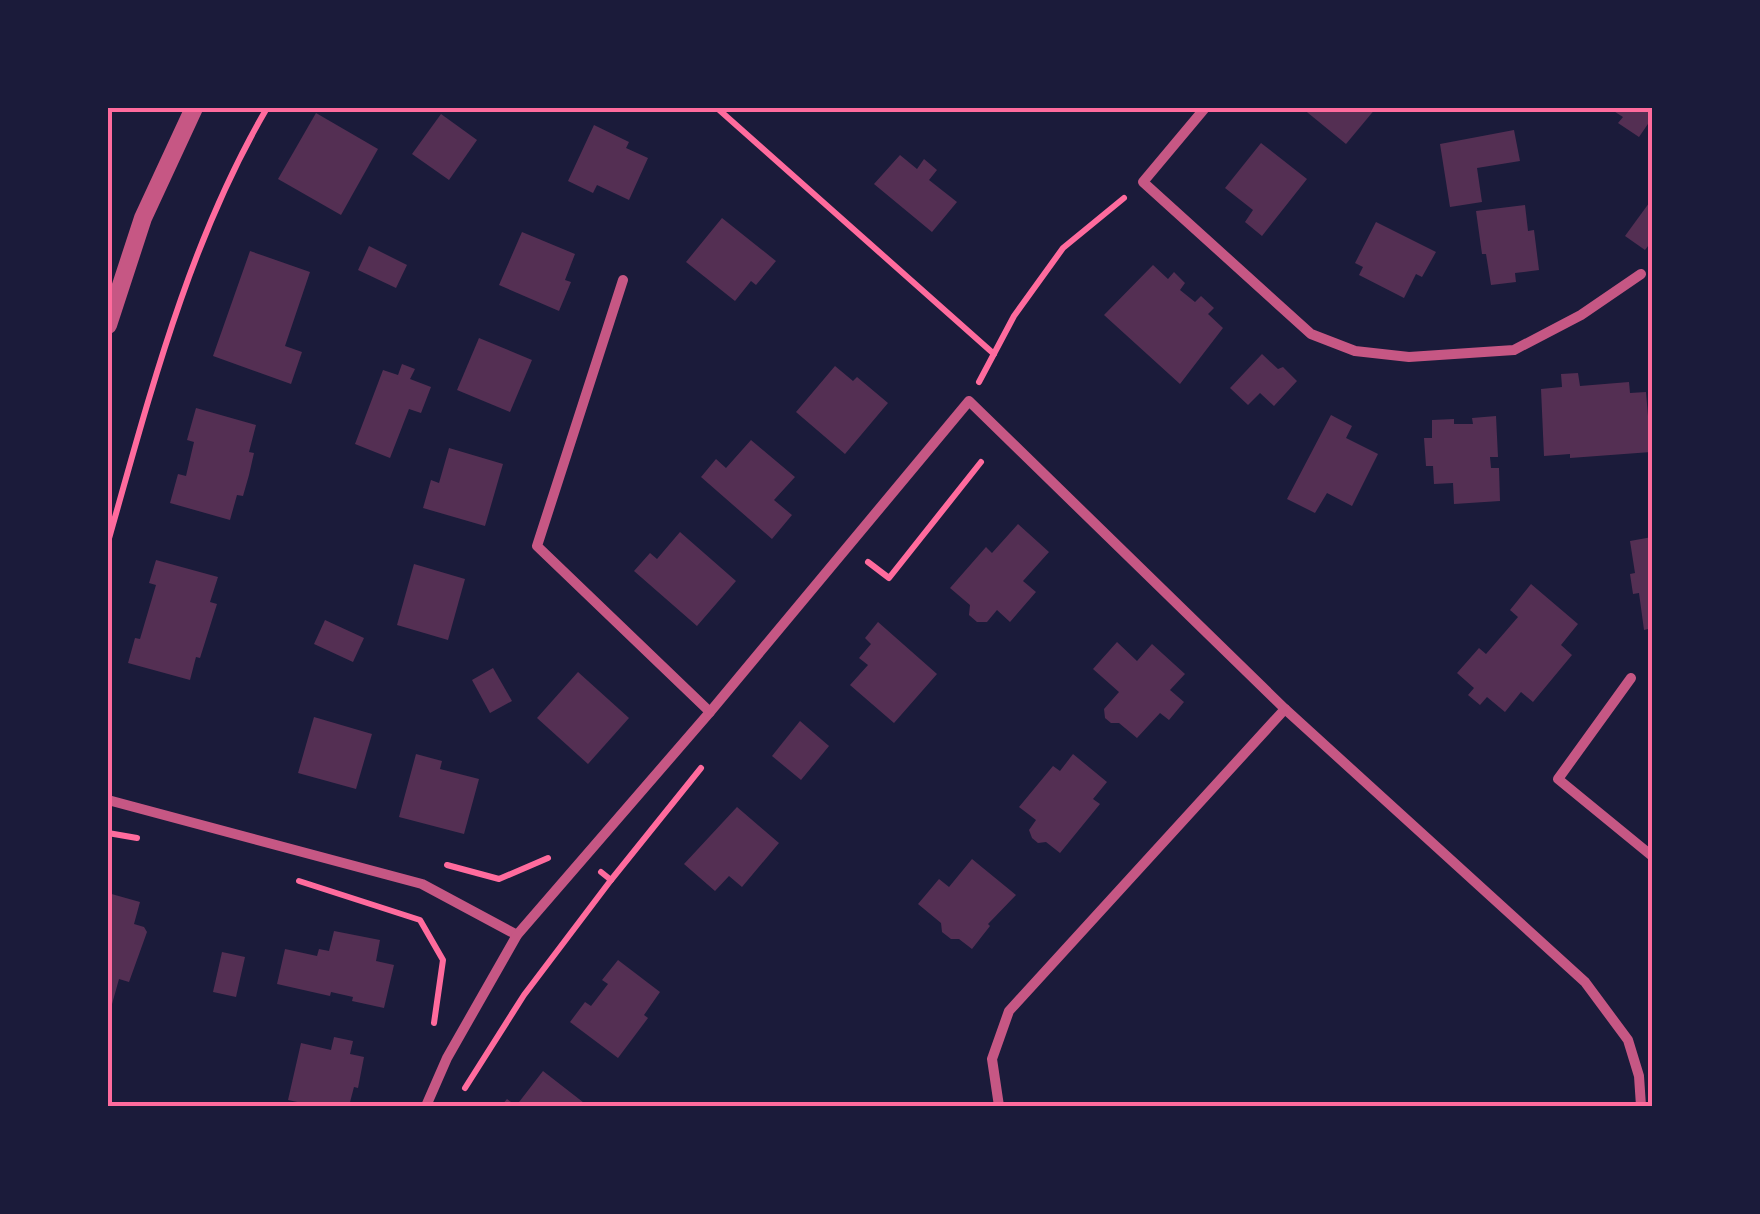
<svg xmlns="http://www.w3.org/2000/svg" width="1760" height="1214" viewBox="0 0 1760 1214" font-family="Spectral,serif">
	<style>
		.building { fill: #542f53 }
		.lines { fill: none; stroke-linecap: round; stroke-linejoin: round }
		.path { stroke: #ff6b9d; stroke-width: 6 }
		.minor { stroke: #c65784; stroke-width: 10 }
		.tertiary { stroke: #c65784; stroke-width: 18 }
		.neatline { fill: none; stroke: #ff6b9d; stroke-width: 4 }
	</style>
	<rect width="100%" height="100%" fill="#1b1b3a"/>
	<!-- building -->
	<g class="building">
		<path d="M1302,108h74l-30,36z"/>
		<path d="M1609,108h43v10l-13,19 -21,-14 5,-6z"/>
		<path d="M316,113l62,36 -37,66 -63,-36z"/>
		<path d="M441,114l36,26 -28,40 -37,-26z"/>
		<path d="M594,125l35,17 -3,6 22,10 -19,42 -32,-15 -4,8 -25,-12z"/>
		<path d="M1514,130l6,31 -43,7 5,34 -32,5 -10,-63z"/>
		<path d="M1261,143l46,36 -45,57 -17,-14 8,-12 -28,-22z"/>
		<path d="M900,155l17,14 7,-10 13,11 -8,10 28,22 -25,30 -58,-48z"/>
		<path d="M1652,199v42l-7,9 -20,-14z"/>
		<path d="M1525,205l3,26 6,-1 5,40 -24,3 1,9 -25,3 -5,-31h-4l-6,-43z"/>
		<path d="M722,218l54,43 -20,24 -5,-4 -16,20 -49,-39z"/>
		<path d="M1376,222l60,30 -14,25 -6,-3 -12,24 -45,-23 4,-8 -8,-4z"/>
		<path d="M522,232l53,22 -10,26 6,2 -12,29 -60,-26z"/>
		<path d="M369,246l38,19 -11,23 -38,-18z"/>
		<path d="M250,251l60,21 -25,74 17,6 -11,32 -78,-28z"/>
		<path d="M1153,265l15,14 6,-7 11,11 -5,7 15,12 6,-6 13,12 -6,6 15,14 -43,56 -76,-69z"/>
		<path d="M479,338l53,22 -22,52 -53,-22z"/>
		<path d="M1262,354l16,15 5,-2 14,14 -23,25 -14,-13 -12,12 -18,-17z"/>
		<path d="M402,364l13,5 -5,10 21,8 -10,26 -12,-4 -19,49 -35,-14 28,-74 15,5z"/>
		<path d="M835,366l18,15 4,-4 31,26 -43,51 -49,-42z"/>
		<path d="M1578,373l2,13 49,-4 1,11 16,-1 5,60 -81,6v-4l-26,2 -3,-67 21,-2 -1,-13z"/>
		<path d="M196,408l60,17 -7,27 5,1 -5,22 -6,21 -6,-1 -7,25 -60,-17 8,-29 8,2 8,-34 -7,-2z"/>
		<path d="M1331,415l21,11 -6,12 32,16 -26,52 -25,-13 -12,20 -28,-14z"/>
		<path d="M1496,416l2,41h-8l1,11h8l1,33 -46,3 -1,-21 -19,1 -1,-18h-7l-2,-28h8v-18l22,-1v5h19l-1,-6z"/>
		<path d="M751,440l44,37 -21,23 18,15 -20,24 -71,-62 15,-18 10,9z"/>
		<path d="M449,448l54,16 -18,62 -62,-18 8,-28 8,3z"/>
		<path d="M1018,524l31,28 -26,29 13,11 -26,30 -13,-12 -10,12h-10l-8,-7 1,-10 -20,-17 36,-41 6,6z"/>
		<path d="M680,532l56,49 -39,45 -63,-55 16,-18 7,6z"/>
		<path d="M1652,537v91l-8,2 -5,-37 -6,1 -3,-20 5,-1 -5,-32z"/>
		<path d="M156,560l62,17 -8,25 7,2 -17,54 -4,-1 -6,23 -62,-17 7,-25 5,1 16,-54 -7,-2z"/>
		<path d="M414,564l51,15 -17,61 -51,-15z"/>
		<path d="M1531,584l47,40 -17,21 11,10 -39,47 -12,-10 -16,20 -18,-15 -7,8 -12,-10 6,-7 -17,-15 22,-25 7,6 32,-37 -8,-7z"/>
		<path d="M325,620l39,18 -11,24 -39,-18z"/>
		<path d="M878,622l59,52 -43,49 -44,-38 18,-20 -9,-7 12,-14 -6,-6z"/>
		<path d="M1117,642l20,19 15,-17 33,30 -15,16 14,12 -15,18 -9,-7 -23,25 -18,-15h-8l-6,-5 -1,-9 15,-17 -26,-23z"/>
		<path d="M493,668l19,33 -22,12 -18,-33z"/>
		<path d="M578,672l51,46 -41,46 -51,-46z"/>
		<path d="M314,717l58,17 -16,55 -58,-16z"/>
		<path d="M800,721l29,25 -28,34 -29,-24z"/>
		<path d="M416,754l26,7 -2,8 39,10 -15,55 -65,-17z"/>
		<path d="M1073,754l34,28 -14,17 7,5 -40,49 -14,-11 -8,1 -6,-5 -3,-8 7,-10 -17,-13 34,-41 7,5z"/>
		<path d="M737,807l42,36 -37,44 -13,-11 -14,15 -31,-27z"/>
		<path d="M972,859l44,36 -28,29 2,2 -18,23 -13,-10h-8l-9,-7 -1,-9 -23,-19 21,-25 10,8z"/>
		<path d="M108,893l32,9 -6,22 10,3 3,5 -18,50 -10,-3 -10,36z"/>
		<path d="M334,931l46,9 -4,21 18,4 -10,43 -32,-7 1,-4 -22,-5 -1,4 -53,-12 8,-35 32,7 2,-7 10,2z"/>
		<path d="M222,952l23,5 -9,40 -23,-5z"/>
		<path d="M618,960l42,32 -16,23 4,3 -30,40 -48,-36 15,-20 6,4 17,-22 -6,-4z"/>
		<path d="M334,1037l19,4 -3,13 14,3 -6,31 -4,-1 -5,19h-33l-28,-6 13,-57 30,7z"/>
		<path d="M543,1071l45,35h-87l6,-7 9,7z"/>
	</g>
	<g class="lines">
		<!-- path -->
		<g class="path">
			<path d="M717,108l277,246"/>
			<path d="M108,111l1,-3"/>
			<path d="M979,382l35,-66 49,-68 61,-50"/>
			<path d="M108,542c42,-148 81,-301 159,-434"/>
			<path d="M868,562l21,16 92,-116"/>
			<path d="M108,833l29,5"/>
			<path d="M447,865l52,14 49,-21"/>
			<path d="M611,880l90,-112"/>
			<path d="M299,881l121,39 23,40 -9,63"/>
			<path d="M465,1088l59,-93 87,-115 -10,-8"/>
		</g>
		<!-- minor -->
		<g class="minor">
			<path d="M1205,108l-62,74 168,152 44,17 54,6 105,-7 67,-35 60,-41"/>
			<path d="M623,280l-86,266 173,166"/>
			<path d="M1631,678l-73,101 94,77"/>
			<path d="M108,800l314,84 95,51"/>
			<path d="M426,1106l21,-48 70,-123 193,-223 259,-311 316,308 300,273 43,58 11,36 2,30"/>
			<path d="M999,1106l-7,-47 17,-48 276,-302"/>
		</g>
		<!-- tertiary -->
		<path class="tertiary" d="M108,325l35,-107 51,-110"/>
	</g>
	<!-- border -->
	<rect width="1760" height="1214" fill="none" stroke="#1b1b3a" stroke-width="220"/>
	<rect x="110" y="110" width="1540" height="994" class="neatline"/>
</svg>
